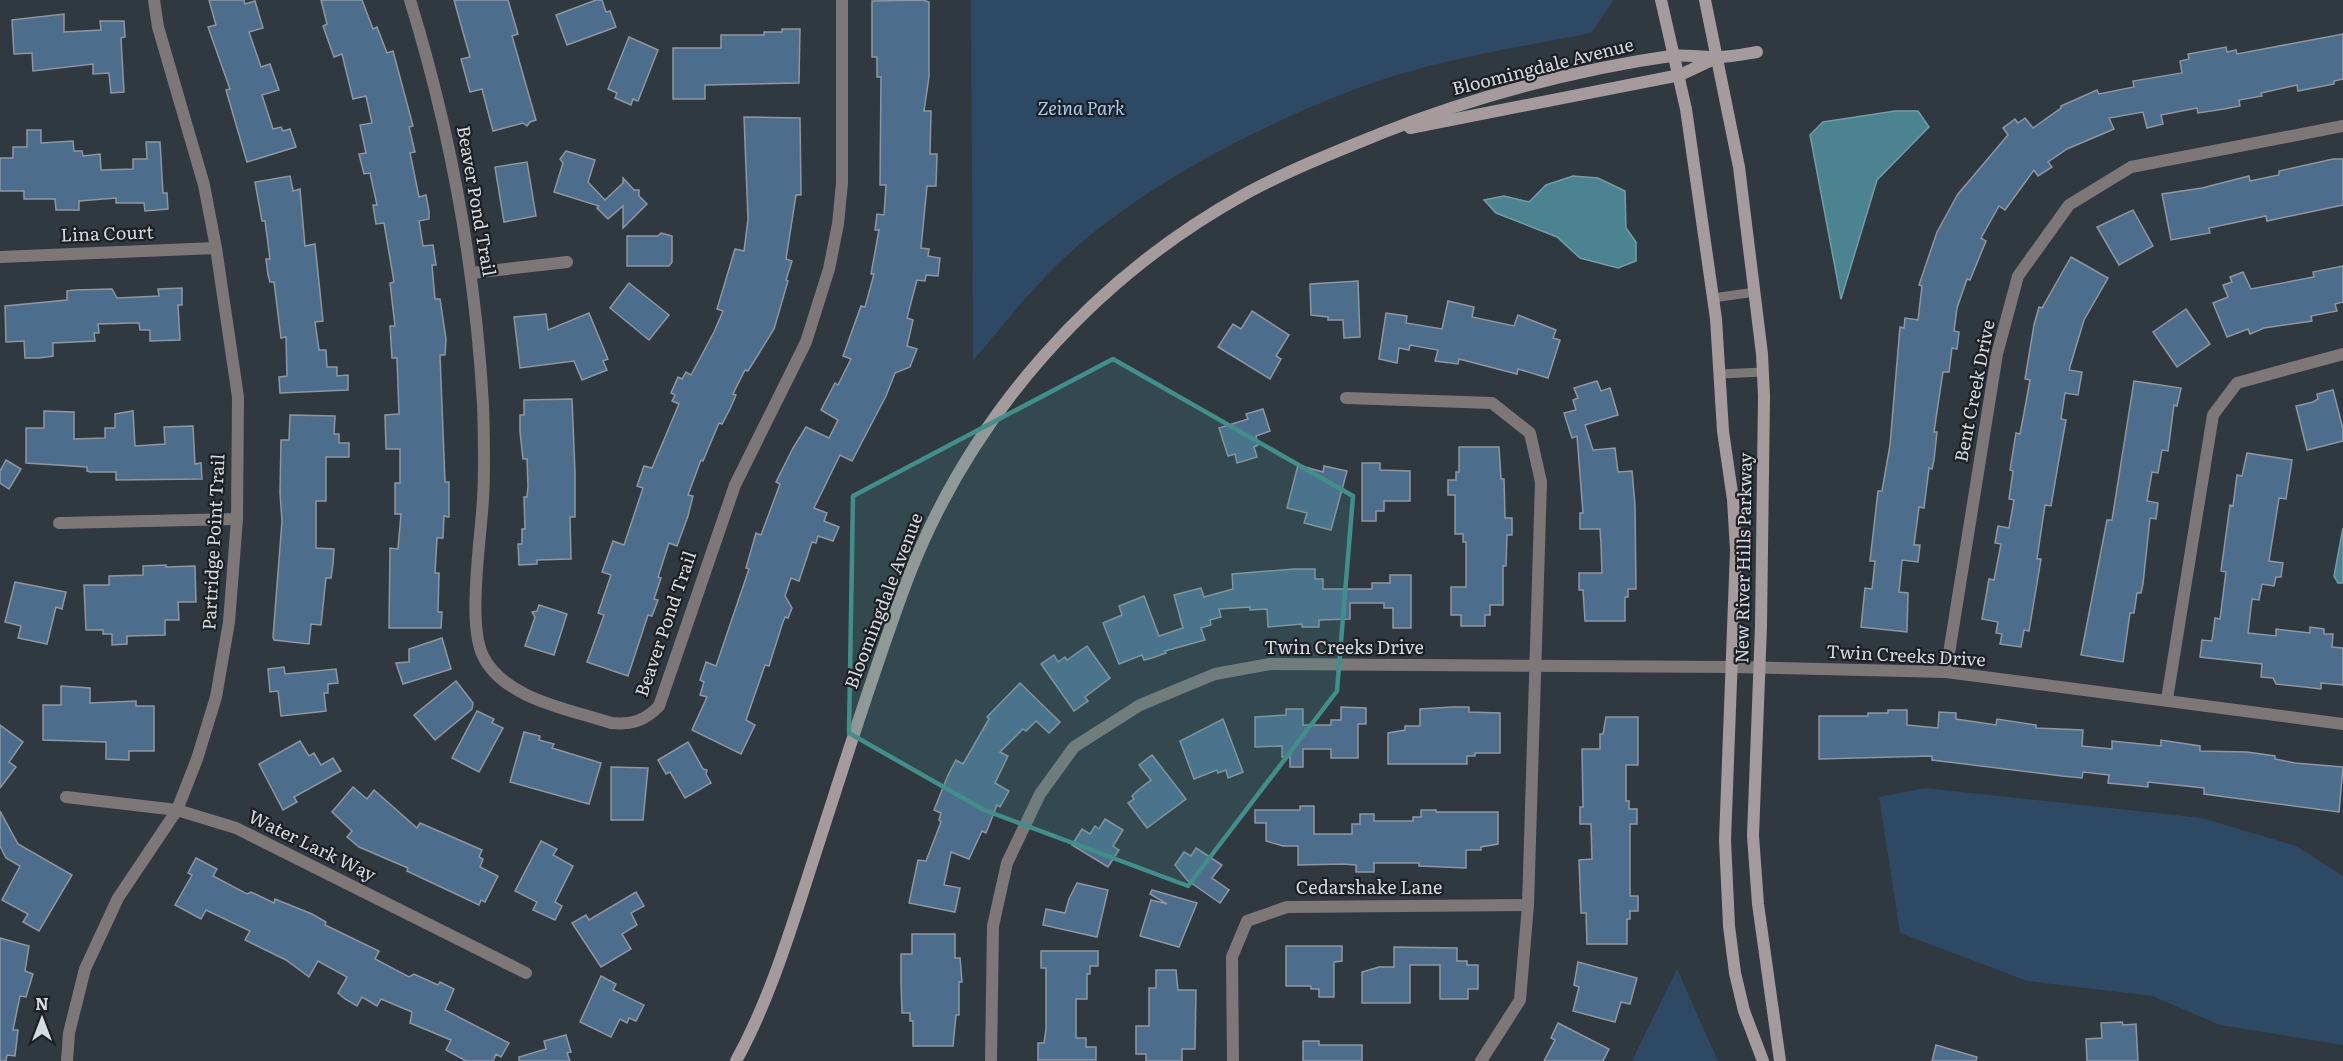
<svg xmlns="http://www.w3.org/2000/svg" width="2343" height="1061" viewBox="0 0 2343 1061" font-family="Literata,serif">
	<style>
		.green { fill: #2e4963 }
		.water { fill: #4b8390; stroke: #759da8; stroke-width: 1.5 }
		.building { fill: #4d6d8c; stroke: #8e97a0; stroke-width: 1.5 }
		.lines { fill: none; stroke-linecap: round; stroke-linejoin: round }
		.lane { stroke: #7e7778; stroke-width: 9 }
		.street { stroke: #7e7778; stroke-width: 12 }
		.secondary { stroke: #a59b9c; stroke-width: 12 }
		.marked { fill: #418f8a; fill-opacity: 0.2; stroke: #418f8a; stroke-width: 4.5; stroke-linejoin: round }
		.labels { text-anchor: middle; stroke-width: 4.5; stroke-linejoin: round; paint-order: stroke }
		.street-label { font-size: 18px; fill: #d6dbe0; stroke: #1c1f23 }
		.park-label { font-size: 18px; font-style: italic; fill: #a4cef7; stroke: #1c1f23 }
	</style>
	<rect width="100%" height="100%" fill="#303840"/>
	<!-- green -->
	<g class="green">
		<path d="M971,0h643l-23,33c-76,15 -156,27 -230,54 -100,37 -224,101 -301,175 -32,31 -59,65 -87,99z"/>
		<path d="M1925,788l277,30 94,28 47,30v169l-123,-20 -68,-29 -125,-15 -127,-48 -21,-136z"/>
		<path d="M1677,969l41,92h-86z"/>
	</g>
	<!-- water -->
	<g class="water">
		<path d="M1895,111h23l11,16 -52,53 -36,119 -31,-164 13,-13z"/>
		<path d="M1573,176l25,2 27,13 1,37 10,14v19l-18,7 -38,-10 -23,-21 -61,-24 -12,-13 20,-4 25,6 17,-17z"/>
		<path d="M2343,528v55h-5l-4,-7z"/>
	</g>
	<!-- building -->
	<g class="building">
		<path d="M209,0h35l1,4 10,-3 8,27 -14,4 12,35 9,-3 9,26 -17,5 11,34 8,-2 2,4 7,-2 6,18 -49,15 -21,-72 4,-1 -22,-62 8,-2z"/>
		<path d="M321,0h41l11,29 4,-2 10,26 6,-2 20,75 -4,1 6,25 -5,1 9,44 7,-2 3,16v8l-10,2 4,25 10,-1 3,20h-4l3,34h5l6,40 -1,16h-5l5,127h4v35l-5,-1 -1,22h-6l-2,35h4l-1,39h4l-1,16h-52l1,-80 8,1 3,-35h-6v-31h5v-34h-14l-1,-34 14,-1 -2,-56h-5l-2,-32h5l-5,-43 4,-1 -10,-59 -8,1 -3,-19h4l-7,-32 -6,1 -5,-20 7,-1 -6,-28 12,-2 -6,-27 -13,3 -11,-45 -8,3 -11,-31 4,-2z"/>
		<path d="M454,0h54l10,34 -6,2 24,84 -6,2 -3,4 -4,-3 -30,8 -11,-42 -12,3 -9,-33 9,-2z"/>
		<path d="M596,0h6l4,12 4,-1 6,16 -49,18 -11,-30z"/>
		<path d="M923,0l6,2v75l-5,34h7l-1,43h7l-1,32h-9l-6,62 8,1 -1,7 12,2 -2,18 -12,-1 -1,6 -8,-1 -10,38 6,2 -6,26 10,3 -7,18 -15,6 -9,23 -34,65 -12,-6 -26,53 13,5 -3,8 15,6 -6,14 -15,-5 -2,7 -4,-1 -13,39 -8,-3 -6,18 7,12 -4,10 -3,-1 -3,8 -13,41 -4,-1 -19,55 9,5 -14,29 -49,-24 15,-33 -7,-2 4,-13 -4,-2 6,-18 10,4 33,-97 -3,-1 10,-35 5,2 19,-51 -4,-2 17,-34 13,-21 23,11 9,-18 -17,-10 14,-27 3,2 13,-26 -8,-3 18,-50 4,1 9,-33h-3l8,-44h-4l2,-16 7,1 2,-30h-6l1,-108h-4v-20h-5v-56z"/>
		<path d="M64,14v18l37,-2 -1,-9h24l1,16 -4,1 3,54 -13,1 -2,-20 -16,1v-10l-60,7 -1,-18 -18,1 -2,-34z"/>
		<path d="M782,29h18l-1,54 -94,2v14h-32v-51h48v-13h43v-3h18z"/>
		<path d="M2343,34v45l-9,2v3l-36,7 -1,-6 -36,8 1,3 -23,4 1,6 -16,3 -26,4 -1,-5 -36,7 2,9 -16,4 -4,-16 -34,6 5,11 -47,20 -19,13 4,5 -14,9 -4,-6 -29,40 -6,-4 -18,32 5,3 -16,39 -3,-1 -10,29 -3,23 5,1 -2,17 -5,-1 -3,24h-6l-1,6 -8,54h3l-3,28 -2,9 -3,-1 -5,40 -5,-1 -5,38h6l-2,17 -16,-2 -3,32 9,1 -1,39 -46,-5 4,-39 7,1 3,-28h-5l8,-70h4l8,-46 10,-118 4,1 1,-10 13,2 4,-34 -3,-1 18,-53 21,-38 50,-59 -5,-7 12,-9 3,4 7,-5 8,10 28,-20v-2l36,-16 2,4 35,-7 -1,-6 49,-8 -2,-12 9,-2 -1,-5 38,-7 1,5 9,-2 1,4z"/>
		<path d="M629,37l29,13 -20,51 -5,-2 -2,6 -16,-7 2,-5 -9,-4z"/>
		<path d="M744,117l56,1 1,77h-5l-10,64 6,2 -6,19 2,1 -14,48 -26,42 -3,-1 -12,24 3,1 -6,14 -8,15 -3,-1 -16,38 -2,-1 -13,35 5,1 -5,20 -11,30 -8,-3 -11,34 3,1 -7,21 4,1 -6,16 -4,-1 -20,61 -41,-14 17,-47 -6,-2 13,-38 -9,-3 11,-31 11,4 19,-57 -6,-2 7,-20 8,2 27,-64 -7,-3 3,-6 -4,-2 7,-16 4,2 4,-7 5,3 23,-43 9,-21 -6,-2 18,-60 9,2 4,-32z"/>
		<path d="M27,130h14v13l32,-2 1,10h8l1,5 17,-2 1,16 32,-1v-10h14l-1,-17h14l3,51h4l1,16 -23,2 -1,-8h-28v-5l-37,3v9h-23l-1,-11h-31v-8h-24v-33h13v-11h14z"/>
		<path d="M566,151l29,9 -7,22 17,18 18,-17v-5l11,12h5v6l8,8 -24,24v-22l-15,13 -11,-11 2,-2 -45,-14 9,-29 -3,-4z"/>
		<path d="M2333,159h10v46l-76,16 -1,-5 -57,12 1,5 -39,7 -9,-46 40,-6 47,-12 1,5 29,-6v-4z"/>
		<path d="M527,162l9,54 -32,6 -9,-55z"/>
		<path d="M290,176l3,15 7,-2 5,57 10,-2 8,77 -8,1 4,28h7l1,17h10v9l11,-1v15l-68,3 -1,-16 8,-1 -1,-39 -5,1 -7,-56h-4l-2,-7 -2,-16h4l-5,-38h-3l-7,-39z"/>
		<path d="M2133,210l20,36 -34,19 -22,-38z"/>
		<path d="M661,233l11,3v26l-3,4h-42v-30h31z"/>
		<path d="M2071,257l37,21 -24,42 -15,50 13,2 -4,23 -13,-2 -4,26 5,1 -7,39 -8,47 -6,-1 -8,54h4l-12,72 -5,-1 -3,17 -21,-3 2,-10 -6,-1 2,-11 -16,-3 7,-40 5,1 7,-36 -6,-1 3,-17 11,2 5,-28 -5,-1 4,-28 -3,-1 6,-37 4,1 4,-21 6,-33 -5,-1 9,-54 5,-18 3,1z"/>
		<path d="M2343,266v36l-8,2 2,7 -26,5 1,5 -48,7 -14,6 -2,-5 -21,8 -14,-34 15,-6 -5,-12 9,-3 -2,-5 13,-5 8,17 63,-12 -1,-5z"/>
		<path d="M1358,281l2,56 -16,1 -1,-18h-15v-3l-17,-2 -1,-31z"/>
		<path d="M629,283l40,32 -20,25 -39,-32z"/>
		<path d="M182,288v17h-4l2,35 -30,1v-11h-10l-1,-7h-8l-33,1 1,9h-5l1,8 -42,2v13l-14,2h-14l-1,-17 -18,1 -1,-36 62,-6v-9l7,-1 38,-1 5,9 42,-2 -1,-7z"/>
		<path d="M1448,301l26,6 -2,10 42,9 4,-11 38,15 -3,8 7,2 -12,38 -30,-9 -1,5 -58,-15 -1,5 -23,-3 3,-11 -28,-5 -1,5 -10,-2 -2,15 -18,-4 7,-46 21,3 -1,7 36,6z"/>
		<path d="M2186,309l24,35 -33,23 -24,-35z"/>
		<path d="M1252,311l37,24 -13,21 5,3 -11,20 -52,-32 15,-23 8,5z"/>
		<path d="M589,313l19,46 -5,2 4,9 -25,10 -8,-19 -54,7 -6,-51 32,-3 2,16z"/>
		<path d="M1597,381l4,10 9,-3 8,27 -33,10 8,25 22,-2 3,24 14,-1 3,34 1,84h-8v8h-3v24h-40l-2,-31h-4v-17h23l-1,-29 -1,-15h-20v-16h3l-6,-77 -5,2 -8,-25 12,-3 -3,-10 5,-2 -4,-10z"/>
		<path d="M2134,381l47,7 -4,18 -3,-1 -6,46 -6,-1 -4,23 -6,-1 -5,29 11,2 -2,16 -6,-1 -7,66 -2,9h-4l-3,20h-4l-7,49 -42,-7 26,-135h5z"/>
		<path d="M2333,390l10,39v12l-36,9 -11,-44 17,-4 5,-3 -1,-5z"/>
		<path d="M572,399l3,74v44h-5l1,42 -34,1v4l-18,1 -1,-21h4v-15h3l-1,-32h3l1,-11 -1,-27h-4l-3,-27v-17h4v-15z"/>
		<path d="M1263,409l7,22 -14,5 2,9 -4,2 3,10 -20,6 -2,-9 -7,2 -9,-28 29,-9 -2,-5z"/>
		<path d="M44,411l30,1v27l31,-1v-10h10v-14l18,-3 2,35 30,-2 -1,-17 29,-1 2,38 6,-1 1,16 -86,1v-8h-26l-3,-1v-4l-61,-4v-35h18z"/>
		<path d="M290,415l45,1 -1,18h5v9h10v14h-23v44h-10v47l18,1 -1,15 -2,14h-5l-5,47 -10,-1 -2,20 -35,-4 -1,-3 9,-116 -2,-28 1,-53h8z"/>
		<path d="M1459,447h40l2,32h3l1,39h7v17h-5l-1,31h-3v39h-13v10h-5v11h-24v-11h-10v-28h15v-45h-3v-8h-8v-39h-7v-15h8v-8h3z"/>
		<path d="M2247,453l45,7 -6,39 -7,-1 -10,63 14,2 -2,14h-5l-2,9 -12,-2 -3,16 -7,-1 -4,34 28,3v-7l34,4v-6l14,2v5h9l-1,13 11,1v37l-22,-2v6l-45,-5 -3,-6 -12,-1 1,-13 -62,-7 2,-17 10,1 3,-23 5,1 6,-47 -5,-1 9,-66 3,1 4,-31 5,1z"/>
		<path d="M6,460l15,9 -12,20 -9,-6v-12z"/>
		<path d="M1362,463h18v7l30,1v30h-26v10h-8v10h-14z"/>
		<path d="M1298,465l25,7 1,-6 23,5 -16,59 -27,-7 3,-10 -20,-5z"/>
		<path d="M166,565v2l29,-1 1,36h-18l1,18h-14v15l-38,1v8l-15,1v-11h-9v-4h-17l-2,-45h25v-9l34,-1v-9z"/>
		<path d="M1294,569h21v10h8v10h49v-6h18v-8h21v53h-18v-20h-9v-5h-34v16l-31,1v7h-17v-3l-34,3 -1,-18 -17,1v-3l-31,2 2,8 -11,3 1,5 -10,3 4,12 -40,11 1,2 -14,5 -8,2 -2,-5 -23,9 -16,-41 19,-8 -3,-9 25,-10 15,40 24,-8 -9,-33 27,-7 3,9 29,-8 -1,-15z"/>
		<path d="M15,582l51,10 -4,17 -6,-2 -9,37 -29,-6 3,-12 -16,-4z"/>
		<path d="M539,605l28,9 -13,41 -29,-9 10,-29 -3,-5 5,-1z"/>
		<path d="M442,638l9,31 -48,15 -7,-21 13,-1v-13z"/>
		<path d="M1087,646l23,32 -25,19 3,4 -14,10 -33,-47 13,-9 4,7 7,-5 2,3z"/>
		<path d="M284,667l1,7 51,-5 2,14 -10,1v9h-4l2,18 -45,5 -3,-25 -8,1 -2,-23z"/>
		<path d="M456,681l17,22 -1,6 -37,31 -21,-25z"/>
		<path d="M1020,683l40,39 -11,11 -13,-12 -10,10 -3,-2 -23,23 8,4 -13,27 14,8 -9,16 -3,-2 -11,28 -4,-2 -13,28 -18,-7 -7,33 16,3 -5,24 -46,-9 9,-43 8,1 15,-39 -2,-2 2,-7 -7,-3 14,-35 8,-15 7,4 26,-45 -2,-2z"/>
		<path d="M61,686l29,2v15l46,-2v5h18v45h-25v9l-23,-1v-17l-63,-2v-35h18z"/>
		<path d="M1341,707l25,1v16h-8v34h-27v-9h-28v18h-13v-10h-8v-11l-27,1v-30l31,-2v-6h17v16h28v-5h10z"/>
		<path d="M1452,707h17v5l31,1v40h-25v3h-8v8h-79v-31l17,-3v-4h15v-17z"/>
		<path d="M1888,710h19v15l31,3 1,-16 17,1v6l40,6 1,-6 39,6v3l47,2 -1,16 30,3v-8l49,5v-6l39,6v5l47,1 28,4v3l20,4 48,4 -4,45 -135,-18v-6l-56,-6v5l-40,-4 1,-8 -26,-3 -1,6 -20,-2 -130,-16v-4l-113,3v-43h49v-3h20z"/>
		<path d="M477,711l17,8 -2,4 11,5 -24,44 -27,-14z"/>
		<path d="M1606,717h32v48h-12v36h3v8h8v15h-7v72h8v15h-8v8h-3v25h-40l-1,-31h-5l-2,-53 13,-1 -1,-35h-11v-17h3l-1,-58h18v-15h3z"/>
		<path d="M1223,719l20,53 -15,6 -2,-8 -8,3 -1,-3 -23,9 -14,-38z"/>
		<path d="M0,725l23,17 -14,20 7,5 -16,21z"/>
		<path d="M524,732l16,4 -1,4 15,4 -2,4 49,15 -12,41 -79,-22z"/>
		<path d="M300,741l9,15 5,-3 7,12 12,-7 8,13 -47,26 3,5 -14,8 -24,-46z"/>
		<path d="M688,742l15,27 4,1 -1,4 5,9 -26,15 -15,-26 -4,2 -8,-14z"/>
		<path d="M1152,755l34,44 -39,29 -19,-25 6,-4 -2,-3 6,-6 13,-10 -12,-15z"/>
		<path d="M611,767l37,1 -5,52h-32z"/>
		<path d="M353,787l14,12 7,-9 43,38 3,-5 62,27 -3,7 4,2 -3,8 18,9 -13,26 -4,-2 -2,5 -21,-10 -51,-24 1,-3 -49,-21 -12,-10 5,-6 -20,-19z"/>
		<path d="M1300,806h14v28h38v-10h8v-10h14v7h39v-4h8v-7h15v2h62v32l-17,3v3h-15v18l-47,-2v-3h-45v9h-18v-7l-13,-1 -45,1v-19h-15l-17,-5v-18h-11v-13h45z"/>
		<path d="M0,811l18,33 54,31 -33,56 -16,-9 5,-8 -26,-14 18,-34 -14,-8 -6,-12z"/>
		<path d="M1105,819l18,11 -10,16 6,4 -11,17 -36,-22 10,-16 8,5 5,-8 4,3z"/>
		<path d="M541,841l16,8 -4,6 20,11 -18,36 7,4 -7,14 -22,-10 4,-8 -22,-11z"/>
		<path d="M1196,848l26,17 -10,13 17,12 -9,13 -33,-23 -12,-15 9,-13 7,4z"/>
		<path d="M196,858l21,11 -4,7 34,18 4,-2 23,11 1,-4 37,15 14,8 -1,3 54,26 -4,8 34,18 5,-3 24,11 2,-3 14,7 -9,21 64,33 -8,14 -5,-3 -3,7h-27l-20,-11 5,-10 -41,-17 2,-11 -31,-13 -4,7 -15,-9 -5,9 -12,-7 -7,-6 9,-16 -29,-16 -9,16 -23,-17 -41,-20 5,-9 -44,-21 -5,9 -26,-14 17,-30 -4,-2z"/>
		<path d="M1077,883l31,7 -11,47 -54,-12 3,-16 19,4 4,-14z"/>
		<path d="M1152,890l45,13 -18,44 -39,-11 11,-36 16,4 -17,-10z"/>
		<path d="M636,892l8,14 -13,7 6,12 -15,9 9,15 -30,18 -29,-44 14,-8 3,5z"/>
		<path d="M912,934h43v24h5l2,24h-3v33h-3l-3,31h-40v-25h-3v-8h-8l-1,-31v-28h11z"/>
		<path d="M0,938l29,8 -4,25 8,3 -7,23 -6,-1 -7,34h5l-3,26 -8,-1 -1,6h-6z"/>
		<path d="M1286,946h56v15l-8,1v35h-15v-8h-8v-3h-25z"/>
		<path d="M1394,947l63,1v13h10v4h11v24h-10v10h-28v-34h-30v38h-48v-31l17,-5h15z"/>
		<path d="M1041,951h57v15h-8v8h-3v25h-11v39h10v9h10v13h-58v-17h6l2,-14v-61h-5z"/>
		<path d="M1578,962l59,16 -7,26 -9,-2 -6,20 -42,-11 6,-24 -5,-2z"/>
		<path d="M1156,970h20l2,20h18l-1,59h-13v12h-36v-7h-10v-28h13v-38h7z"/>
		<path d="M601,976l15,8 -3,6 31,15 -8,16 -7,-3 -2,5 -7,-4 -9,18 -31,-15z"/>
		<path d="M2122,1022l1,3 13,-1 2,37h-51l-1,-22 16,-1 -1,-15z"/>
		<path d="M1558,1023l51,26 -6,12h-59l11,-21 -4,-2z"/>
		<path d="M566,1035l5,17 -4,1 3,8h-51v-4l27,-8 -2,-8z"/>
		<path d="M1303,1041h16v4h43v16h-59z"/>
		<path d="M1936,1045l41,12 -1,4h-44z"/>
	</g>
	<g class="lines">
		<!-- lane -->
		<g class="lane">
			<path d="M1713,298l42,-6"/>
			<path d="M1720,374l43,-2"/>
		</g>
		<!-- street -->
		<g class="street">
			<path d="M410,0c41,133 65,265 73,404 1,32 2,64 0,95 -2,38 -16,125 0,157 21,43 86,53 128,67 20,2 34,-2 48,-17l76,-221 71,-143 23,-73 9,-45 4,-41v-183"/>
			<path d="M0,257l216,-9"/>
			<path d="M472,273l95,-11"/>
			<path d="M1346,398l146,5 38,30 11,49 -13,423 -8,95 -39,61"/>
			<path d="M59,523l178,-4"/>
			<path d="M1946,672l51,-318 21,-78 51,-71 62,-38 212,-41"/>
			<path d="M2167,699l46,-284 24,-32 106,-29"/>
			<path d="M66,797l111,13 59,18 290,145"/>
			<path d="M67,1061l2,-28 16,-64 33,-71 59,-88 20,-51 19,-62 13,-75 8,-103 1,-122 -22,-149 -12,-63 -46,-158 -4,-27"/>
			<path d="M991,1061l2,-135 14,-63 33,-69 34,-47 66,-42 75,-31 55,-10 462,3 214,5 397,52"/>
			<path d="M1233,1061l-1,-104 15,-36 40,-14 241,-2"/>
		</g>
		<!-- secondary -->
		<g class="secondary">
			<path d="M1661,0l25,109 30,210 7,112 10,69 3,50 -11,290 4,86 6,47 9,38 19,50"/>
			<path d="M1705,0l34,167 23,187 2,42 -3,230 -8,210 5,68 22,157"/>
			<path d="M1410,128l270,-53 34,-16"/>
			<path d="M736,1061c33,-60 53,-126 74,-191 32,-98 62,-196 98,-292 63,-163 185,-300 337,-384 44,-24 90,-42 137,-61 88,-35 195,-64 289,-77 16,-2 32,2 47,1 13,0 27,-3 39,-5"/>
		</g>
	</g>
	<!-- marked area -->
	<path class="marked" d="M1113,359l240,137 -16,195 -149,195 -204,-76 -135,-77 4,-237z"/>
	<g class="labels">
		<!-- street labels -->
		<g class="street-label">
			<text transform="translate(1543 67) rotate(-14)" y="6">Bloomingdale Avenue</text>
			<text transform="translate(476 201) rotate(80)" y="6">Beaver Pond Trail</text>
			<text transform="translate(107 234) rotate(-2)" y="6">Lina Court</text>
			<text transform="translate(1975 391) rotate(-79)" y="6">Bent Creek Drive</text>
			<text transform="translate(214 542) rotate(-87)" y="6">Partridge Point Trail</text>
			<text transform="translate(1744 558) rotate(-89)" y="6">New River Hills Parkway</text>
			<text transform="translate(884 601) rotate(-69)" y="6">Bloomingdale Avenue</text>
			<text transform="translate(666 624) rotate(-71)" y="6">Beaver Pond Trail</text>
			<text x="1344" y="654">Twin Creeks Drive</text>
			<text transform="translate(1906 656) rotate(3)" y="6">Twin Creeks Drive</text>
			<text transform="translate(312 846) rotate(26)" y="6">Water Lark Way</text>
			<text x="1369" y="894">Cedarshake Lane</text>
		</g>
		<!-- park labels -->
		<g class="park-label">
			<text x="1081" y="115">Zeina Park</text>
		</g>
	</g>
	<!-- north arrow -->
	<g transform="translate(42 1019)" stroke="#1c1f23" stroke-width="4.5" paint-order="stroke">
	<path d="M0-4.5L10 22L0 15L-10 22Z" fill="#d6dbe0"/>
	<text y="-9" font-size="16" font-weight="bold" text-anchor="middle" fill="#d6dbe0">N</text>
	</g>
</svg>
